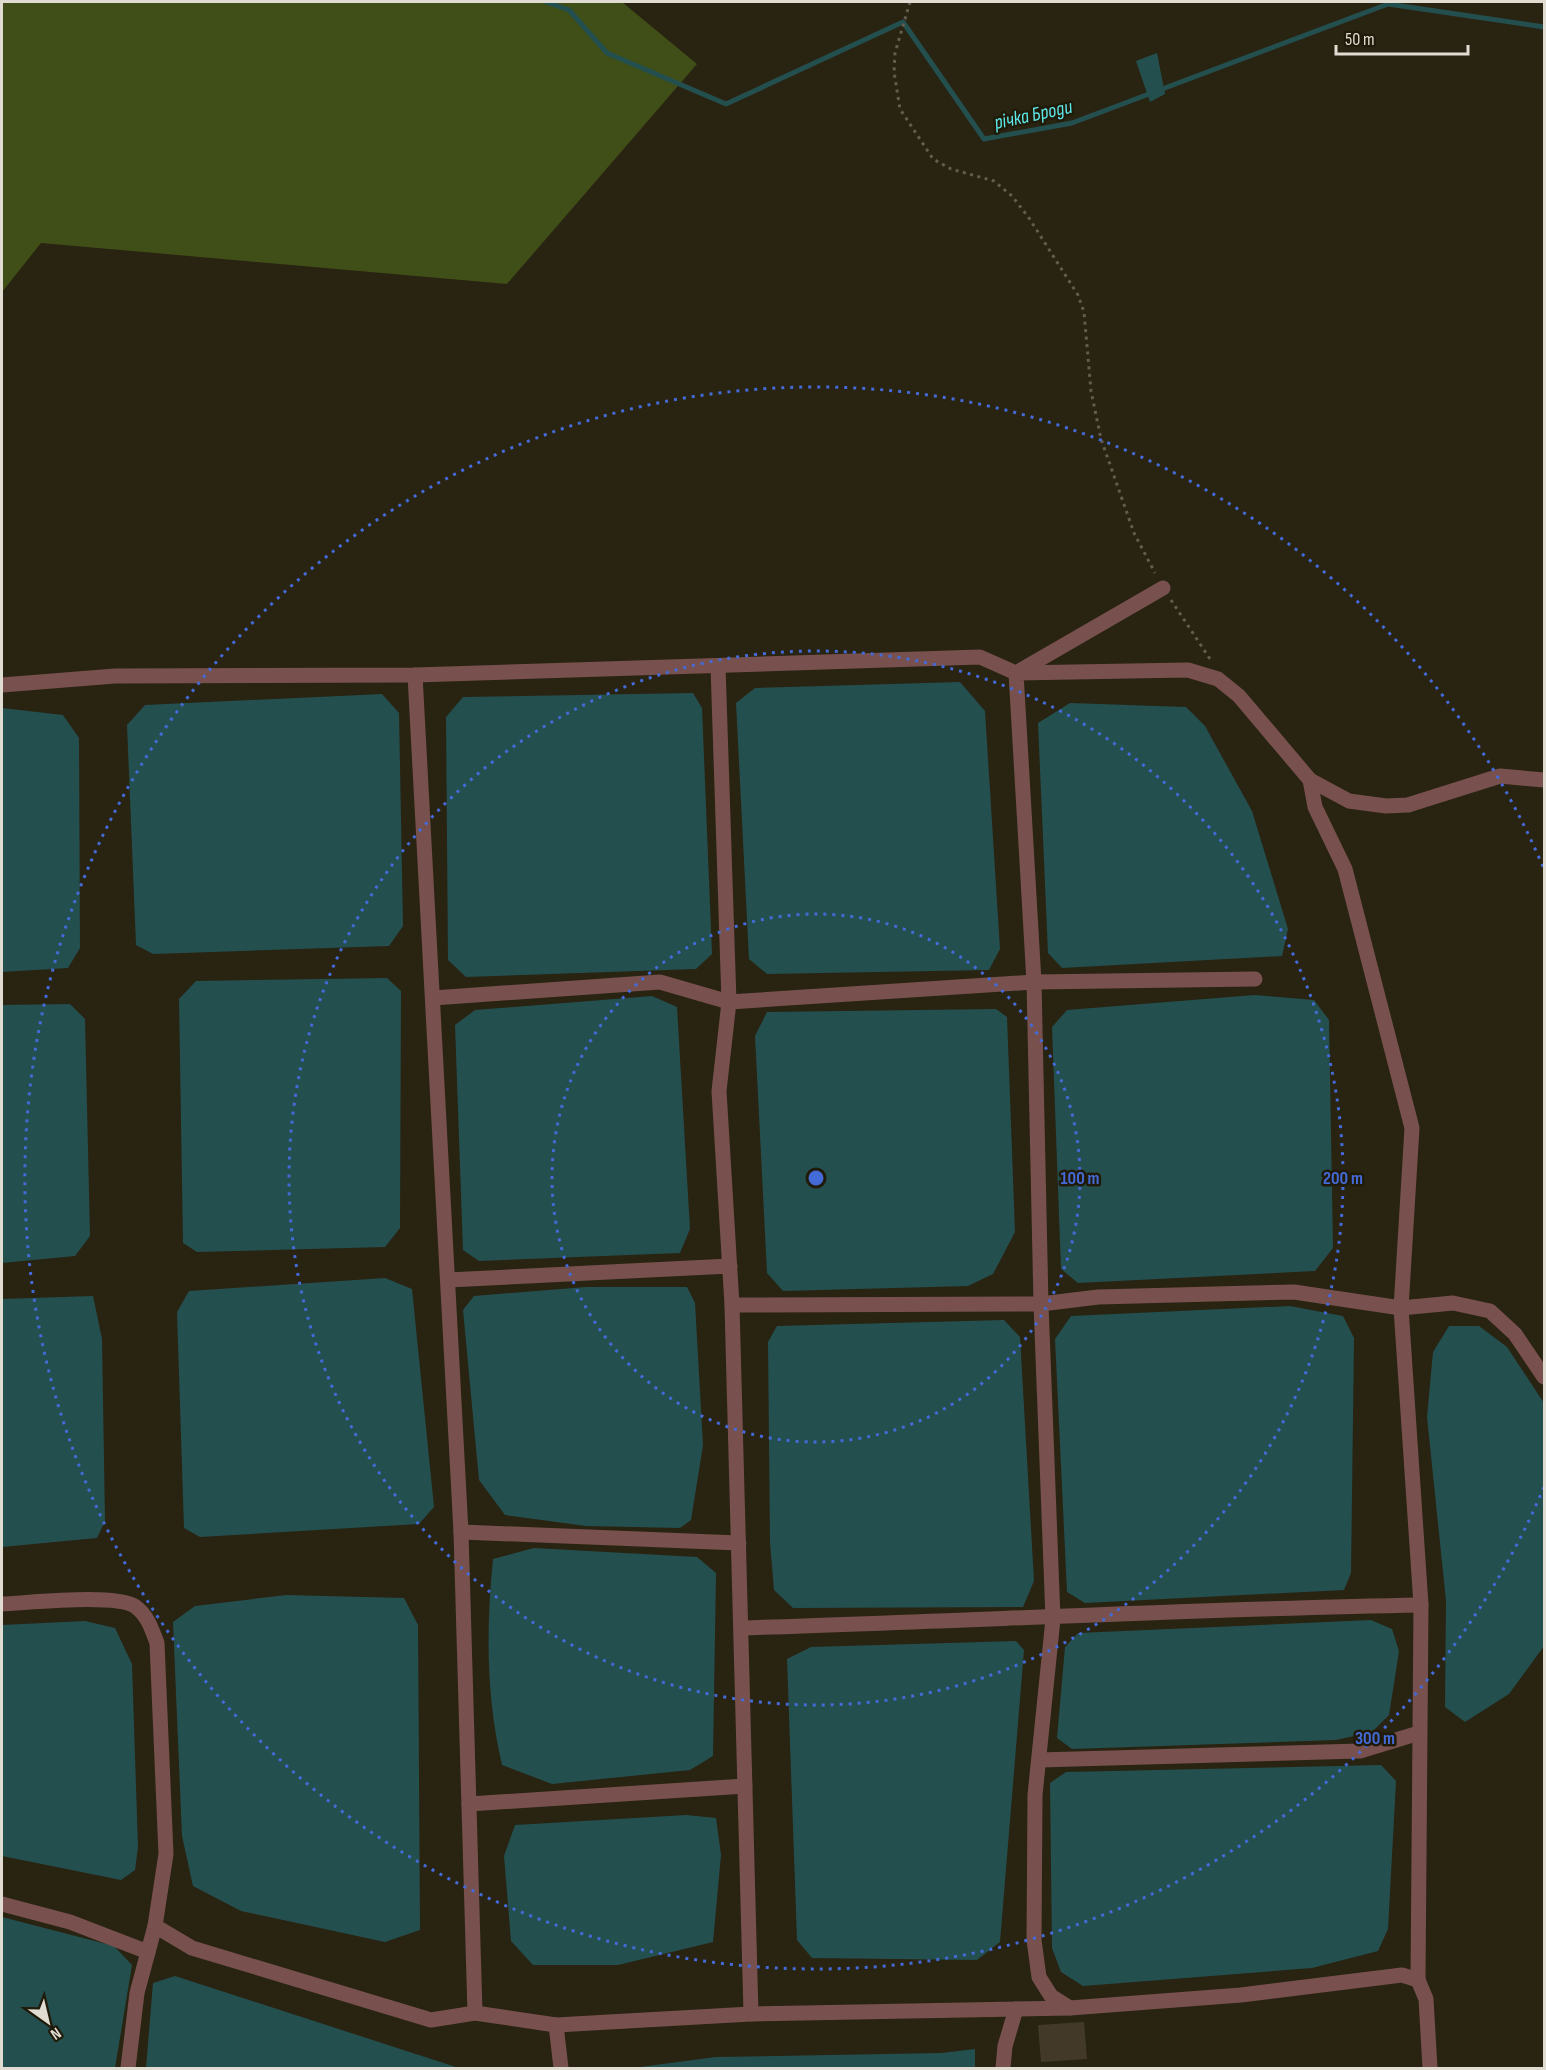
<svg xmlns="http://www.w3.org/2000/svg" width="1546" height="2070" viewBox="0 0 1546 2070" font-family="'Sofia Sans Condensed',sans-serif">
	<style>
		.green { fill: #404e17 }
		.water { fill: #244f4f }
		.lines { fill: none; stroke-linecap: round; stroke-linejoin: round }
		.stream { stroke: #244f4f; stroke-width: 5 }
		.building { fill: #433929 }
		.path { stroke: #635d4e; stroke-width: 3; stroke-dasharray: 3 4.5; stroke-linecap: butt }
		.minor { stroke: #78514e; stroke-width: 15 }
		.ring { fill: none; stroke: #446ad7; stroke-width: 3; stroke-dasharray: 3 6 }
		.labels { text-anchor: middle; stroke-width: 5; stroke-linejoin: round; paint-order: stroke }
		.water-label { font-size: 20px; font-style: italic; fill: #5de8e9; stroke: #201a09 }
		.centre { fill: #446ad7; stroke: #201a09; stroke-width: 3 }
		.ring-label { font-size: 18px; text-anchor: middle; font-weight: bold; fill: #446ad7; stroke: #201a09; stroke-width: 5; stroke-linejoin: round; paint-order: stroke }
	</style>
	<rect width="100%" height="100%" fill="#292312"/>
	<!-- green -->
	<path class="green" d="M2,2h620l75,62 -190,220 -466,-41 -39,49z"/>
	<!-- water -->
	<g class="water">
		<path d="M1157,53l8,41 -15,8 -14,-41z"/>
		<path d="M960,682l25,29 15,238 -11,21 -222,4 -18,-15 -13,-256 19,-15z"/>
		<path d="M693,693l9,15 10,246 -16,15 -230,8 -18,-17 -2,-243 17,-20z"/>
		<path d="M382,694l17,19 4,213 -14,20 -236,8 -17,-9 -9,-220 18,-20z"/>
		<path d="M1070,703l116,4 19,19 47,85 36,118 -6,27 -220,12 -14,-15 -10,-230z"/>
		<path d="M2,708l61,7 16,23 1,210 -12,20 -66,4z"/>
		<path d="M387,978l14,13 -1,237 -15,19 -188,5 -14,-9 -4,-244 17,-18z"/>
		<path d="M1255,995l59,5 15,20 4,228 -18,23 -237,12 -17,-14 -9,-242 15,-17z"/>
		<path d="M652,996l25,11 13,222 -10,24 -201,8 -16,-11 -8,-225 20,-15z"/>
		<path d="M70,1004l15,15 5,217 -15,20 -73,7v-258z"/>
		<path d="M996,1009l11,8 8,215 -22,42 -25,12 -185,5 -16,-18 -12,-237 12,-24z"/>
		<path d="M385,1278l27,11 22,218 -15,17 -219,13 -16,-9 -7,-216 12,-21z"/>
		<path d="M586,1287h101l8,16 8,142 -12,75 -11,8 -94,-2 -81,-11 -26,-35 -16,-170 11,-14z"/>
		<path d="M93,1296l9,43 3,182 -8,17 -95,9v-248z"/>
		<path d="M1290,1306l53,10 11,22 -3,235 -7,17 -259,13 -18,-11 -12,-253 16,-23z"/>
		<path d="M1004,1320l16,17 14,244 -11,26 -230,1 -19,-18 -4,-48 -2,-200 9,-16z"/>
		<path d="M1449,1326h30l28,21 37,56v243l-35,48 -44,28 -20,-15 1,-106 -19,-184 6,-65z"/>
		<path d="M534,1548l163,9 19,16 -3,183 -23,14 -138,14 -50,-19c-16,-68 -16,-137 -9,-206z"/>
		<path d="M286,1595l118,3 14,27 2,305 -35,12 -144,-31 -48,-25 -11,-50 -9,-214 22,-16z"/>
		<path d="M1371,1620l21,9 7,22 -10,64 -17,17 -36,8 -264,9 -15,-11 8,-91 13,-14z"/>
		<path d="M85,1621l30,7 17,36 6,183 -3,23 -14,10 -119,-24v-231z"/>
		<path d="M1016,1641l8,9 -24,292 -23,18 -165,-2 -15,-18 -10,-281 24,-12z"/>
		<path d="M1381,1765l15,16 -8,148 -10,22 -66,17 -229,18 -22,-14 -9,-24 -2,-165 16,-11z"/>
		<path d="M686,1815l30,3 5,37 -8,87 -95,23h-85l-22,-24 -7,-85 11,-31z"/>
		<path d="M2,1917l112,29 18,19 -17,103h-113z"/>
		<path d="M175,1976l284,92h-313l7,-85z"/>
		<path d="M975,2049v19h-343l84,-11 225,-4z"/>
	</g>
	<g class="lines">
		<!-- stream -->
		<path class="stream" d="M546,2l23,8 38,43 119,51 177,-82 81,117 88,-16 316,-119 156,23"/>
	</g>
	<!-- building -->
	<path class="building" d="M1084,2022l3,37 -46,3 -3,-37z"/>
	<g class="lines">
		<!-- path -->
		<g class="path">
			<path d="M910,2l-15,51 -1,19 6,37 33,50 18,10 43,12 18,15 17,22 49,77 6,17 7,79 10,48 33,94 21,40"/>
			<path d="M1171,600l39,59"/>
		</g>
		<!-- minor -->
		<g class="minor">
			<path d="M718,666l11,336 -10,89 13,214 19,709"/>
			<path d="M415,675l46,857 14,481"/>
			<path d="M2,685l113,-9 300,-1 565,-18 36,16 147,-85"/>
			<path d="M1310,780l5,27 30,62 67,259 -11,180 20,297 -3,375 8,19 4,69"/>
			<path d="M433,998l227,-16 69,20 305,-20 221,-3"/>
			<path d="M448,1280l282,-14"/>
			<path d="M732,1305l309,-1 57,-7 196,-5 107,16 52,-5 37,8 25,23 29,43"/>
			<path d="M461,1532l278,11"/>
			<path d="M2,1604c27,-1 115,-11 134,3 12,9 16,23 21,36l9,211 -11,72 37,22 239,72 44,-7 81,12 195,-11 319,-6"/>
			<path d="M741,1628c227,-7 453,-19 680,-23"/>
			<path d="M1039,1760l321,-9 59,-18"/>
			<path d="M469,1804l276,-18"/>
			<path d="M2,1904l68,18 78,30"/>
			<path d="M1418,1980l-16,-5 -161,20 -171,13 -19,-12 -12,-19 -5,-37 1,-145 18,-176 -12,-315 -7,-322 -18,-309 172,-3 30,9 21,17 71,84 39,21 37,5 22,-1 92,-29 44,4"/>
			<path d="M556,2025l5,43"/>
			<path d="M128,2068l9,-75 18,-67"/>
			<path d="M1003,2068l2,-22 11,-37"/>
		</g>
	</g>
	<!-- distance rings -->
	<g class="ring">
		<circle cx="816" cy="1178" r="264"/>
		<circle cx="816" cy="1178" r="527"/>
		<path d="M1544 1487A791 791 0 1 1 1544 869"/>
	</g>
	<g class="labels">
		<!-- water labels -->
		<g class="water-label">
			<text transform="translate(1033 114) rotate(-12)" y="7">річка Броди</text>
		</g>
	</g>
	<circle cx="816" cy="1178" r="9" class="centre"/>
	<g class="ring-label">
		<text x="1080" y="1184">100 m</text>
		<text x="1343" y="1184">200 m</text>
		<text x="1375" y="1744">300 m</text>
	</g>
	<!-- border -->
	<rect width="1546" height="2070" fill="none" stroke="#e0dcd1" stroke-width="6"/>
	<!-- north arrow -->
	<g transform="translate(48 2022) rotate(146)" stroke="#201a09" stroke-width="4.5" paint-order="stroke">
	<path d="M0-4.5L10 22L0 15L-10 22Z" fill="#e0dcd1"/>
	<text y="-9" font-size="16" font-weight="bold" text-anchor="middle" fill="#e0dcd1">N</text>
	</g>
	<!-- scale -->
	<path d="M1336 45v9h132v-9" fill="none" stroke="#e0dcd1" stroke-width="3"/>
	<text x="1345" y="45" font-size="18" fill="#e0dcd1" stroke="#201a09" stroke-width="4.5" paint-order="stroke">50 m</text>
</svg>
